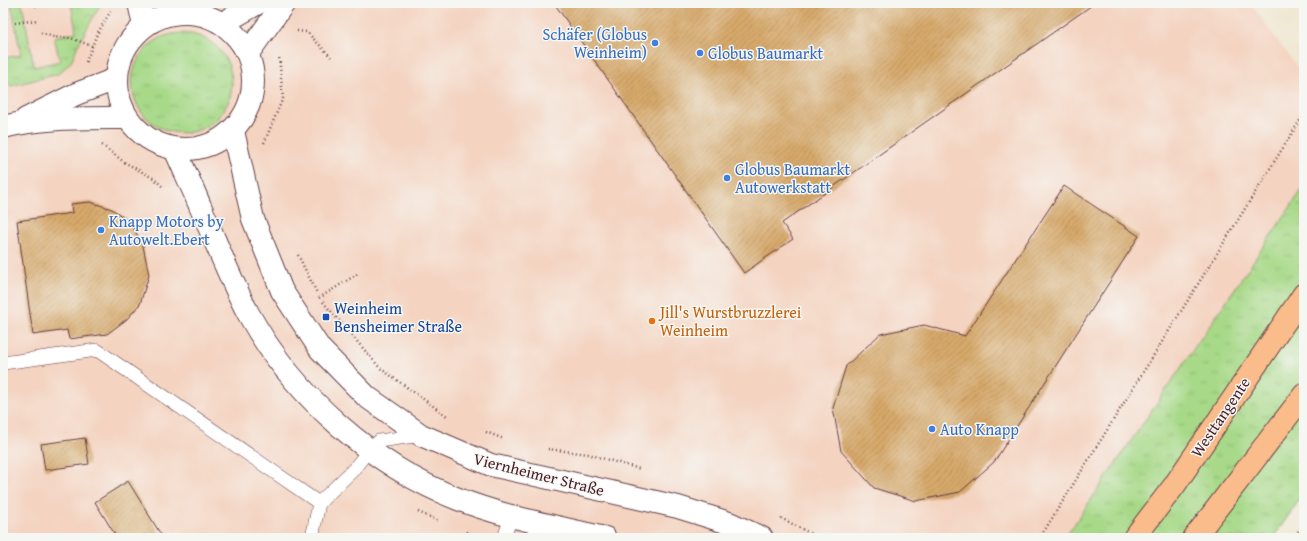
<svg xmlns="http://www.w3.org/2000/svg" width="1307" height="541" viewBox="0 0 1307 541" font-family="'Gentium Book Plus',serif">
	<style>
		.built { fill: #f4d3c0 }
		.grass { fill: url(#grass-tufts); stroke: #787c5a }
		.building { fill: url(#building-hatch) }
		.lines { fill: none; stroke-linecap: round; stroke-linejoin: round }
		.lane-casing { stroke: #633d44; stroke-width: 14 }
		.street-casing { stroke: #633d44; stroke-width: 24 }
		.primary-casing { stroke: #633d44; stroke-width: 24 }
		.path { stroke: #633d44; stroke-width: 2.5; stroke-dasharray: 1 3; stroke-linecap: butt }
		.lane { stroke: #fff; stroke-width: 13 }
		.street { stroke: #fff; stroke-width: 22 }
		.primary { stroke: #fabc8b; stroke-width: 22 }
		.shop-dot { fill: #3f7fe0; stroke: #f6f6f2; stroke-width: 1.5 }
		.transit-dot { fill: #1a4fb4; stroke: #f6f6f2; stroke-width: 1.5 }
		.food-dot { fill: #e8710a; stroke: #f6f6f2; stroke-width: 1.5 }
		.labels { text-anchor: middle; stroke-width: 3; stroke-linejoin: round; paint-order: stroke }
		.shop-label { font-size: 16px; fill: #366cbe; stroke: #f6f6f2; text-anchor: start }
		.transit-label { font-size: 16px; fill: #164399; stroke: #f6f6f2; text-anchor: start }
		.food-label { font-size: 16px; fill: #c56008; stroke: #f6f6f2; text-anchor: start }
		.street-label { font-size: 16px; fill: #4a1f2b; stroke: #f6f6f2 }
	</style>
	<defs>
		<pattern id="grass-tufts" width="24" height="20" patternUnits="userSpaceOnUse"><rect width="24" height="20" fill="#a7d988"/><path d="M3 7l-1-3M5 7V3M7 7l1-3M15 17l-1-3M17 17v-4M19 17l1-3" fill="none" stroke="#91ba76"/></pattern>
		<pattern id="building-hatch" width="6" height="6" patternUnits="userSpaceOnUse"><rect width="6" height="6" fill="#d7a96b"/><path d="M-1 1l2-2M0 6l6-6M5 7l2-2" fill="none" stroke="#b08958"/></pattern>
	</defs>
	<rect width="100%" height="100%" fill="#f6f6f2"/>
	<filter id="ink" filterUnits="userSpaceOnUse"><feTurbulence type="fractalNoise" baseFrequency=".025" numOctaves="2"/><feDisplacementMap in="SourceGraphic" scale="8" xChannelSelector="R" yChannelSelector="G"/><feConvolveMatrix kernelMatrix="1 2 1 2 8 2 1 2 1" color-interpolation-filters="sRGB"/></filter>
	<filter id="wash" filterUnits="userSpaceOnUse"><feTurbulence type="fractalNoise" baseFrequency=".012" numOctaves="4" result="noise"/><feDisplacementMap in="SourceGraphic" scale="16" xChannelSelector="R" yChannelSelector="G"/><feGaussianBlur stdDeviation="0.9" result="paint"/><feColorMatrix in="noise" values="0 0 0 0 0 0 0 0 0 0 0 0 0 0 0 0 0 1.4 0 .05"/><feComposite in="paint" operator="in"/></filter>
	<g filter="url(#wash)">
		<rect width="100%" height="100%" fill="#f0e8d3"/>
		<!-- built -->
		<path class="built" d="M3,3h1247l54,73v111l-239,351h-1062z"/>
		<!-- grass -->
		<g class="grass">
			<path d="M11,3h11l12,64 26,-6 -6,-24 22,-5 -5,-29h30l-23,42 -7,17 -13,12 -55,14v-15l2,-1 -2,-14 18,-3z"/>
			<circle cx="182" cy="83" r="50"/>
			<path d="M1304,187v306l-31,45h-208z"/>
		</g>
		<g id="blocks">
			<!-- building -->
			<g class="building">
				<path d="M554,3h541l-313,220 11,16 -49,34z"/>
				<path d="M1064,186l75,50 -145,226 -34,30 -44,9 -42,-13 -33,-37 -8,-43 13,-42 34,-32 44,-9 41,11z"/>
				<path d="M90,202l22,7 18,13 13,24 6,29 -9,29 -13,15 -20,15 -38,5 -2,-9 -34,5 -16,-114 55,-8 -1,-9z"/>
				<path d="M85,438l4,26 -44,6 -4,-26z"/>
				<path d="M128,481l35,57h-46l-22,-36z"/>
			</g>
		</g>
	</g>
	<g filter="url(#ink)">
		<use href="#blocks" fill-opacity="0" stroke="#633d44" stroke-width="1"/>
		<g class="lines">
			<defs>
				<g id="lane">
					<path d="M3,363l94,-13 222,153"/>
					<path d="M312,538l7,-35 34,-33 16,-20 10,-9 42,-6"/>
					<path d="M504,538l7,-21"/>
				</g>
				<g id="street">
					<path d="M139,3l5,23"/>
					<circle cx="185" cy="81" r="68"/>
					<path d="M223,23l35,-20"/>
					<path d="M248,53l36,-50"/>
					<path d="M26,119l50,-25 40,-15"/>
					<path d="M3,127c40,-10 84,-9 124,-9"/>
					<path d="M233,131l20,88 29,72 38,58 47,48 54,38 70,30 187,42 51,16 33,15"/>
					<path d="M175,149c8,19 17,37 25,57 16,36 30,73 48,107 44,81 125,153 210,186 48,19 98,27 147,39"/>
				</g>
				<g id="primary">
					<path d="M1134,538l40,-52 130,-192"/>
					<path d="M1194,538l110,-143"/>
				</g>
			</defs>
			<!-- lane casing -->
			<use href="#lane" class="lane-casing"/>
			<!-- street casing -->
			<use href="#street" class="street-casing"/>
			<!-- primary casing -->
			<use href="#primary" class="primary-casing"/>
			<!-- path -->
			<g class="path">
				<path d="M35,6l12,-3"/>
				<path d="M15,23l23,-3"/>
				<path d="M297,31l10,1 24,25"/>
				<path d="M41,33l13,4 17,1 21,8"/>
				<path d="M86,62l11,-28 15,-25"/>
				<path d="M264,143l19,-45 -4,-42"/>
				<path d="M102,145l22,17 29,16 9,8"/>
				<path d="M298,255l19,38"/>
				<path d="M319,298l40,-25"/>
				<path d="M323,302l57,66 67,48"/>
				<path d="M486,432l18,7"/>
				<path d="M548,449l40,5 52,15"/>
				<path d="M418,512l21,9"/>
				<path d="M781,518l38,20"/>
				<path d="M466,532l15,6"/>
				<path d="M1038,538l8,-10 258,-414"/>
				<path d="M1293,538l11,-14"/>
			</g>
			<!-- lane -->
			<use href="#lane" class="lane"/>
			<!-- street -->
			<use href="#street" class="street"/>
			<!-- primary -->
			<use href="#primary" class="primary"/>
		</g>
	</g>
	<!-- markers -->
	<g class="shop-dot">
		<circle cx="655" cy="43" r="4"/>
		<circle cx="700" cy="53" r="4"/>
		<circle cx="727" cy="178" r="4"/>
		<circle cx="101" cy="230" r="4"/>
		<circle cx="932" cy="429" r="4"/>
	</g>
	<rect class="transit-dot" x="322" y="313" width="8" height="8" rx="2"/>
	<circle class="food-dot" cx="652" cy="321" r="4"/>
	<g class="labels">
		<!-- shop labels -->
		<g class="shop-label">
			<text x="647" y="40" text-anchor="end">Schäfer (Globus<tspan x="647" dy="18">Weinheim)</tspan></text>
			<text x="708" y="59">Globus Baumarkt</text>
			<text x="735" y="175">Globus Baumarkt<tspan x="735" dy="18">Autowerkstatt</tspan></text>
			<text x="109" y="227">Knapp Motors by<tspan x="109" dy="18">Autowelt.Ebert</tspan></text>
			<text x="940" y="435">Auto Knapp</text>
		</g>
		<!-- transit labels -->
		<g class="transit-label">
			<text x="334" y="314">Weinheim<tspan x="334" dy="18">Bensheimer Straße</tspan></text>
		</g>
		<!-- food labels -->
		<g class="food-label">
			<text x="660" y="318">Jill's Wurstbruzzlerei<tspan x="660" dy="18">Weinheim</tspan></text>
		</g>
		<!-- street labels -->
		<g class="street-label">
			<text transform="translate(1220 417) rotate(-56)" y="6">Westtangente</text>
			<text transform="translate(539 474) rotate(14)" y="6">Viernheimer Straße</text>
		</g>
	</g>
	<!-- margin -->
	<rect width="1307" height="541" fill="none" stroke="#f6f6f2" stroke-width="16"/>
</svg>
